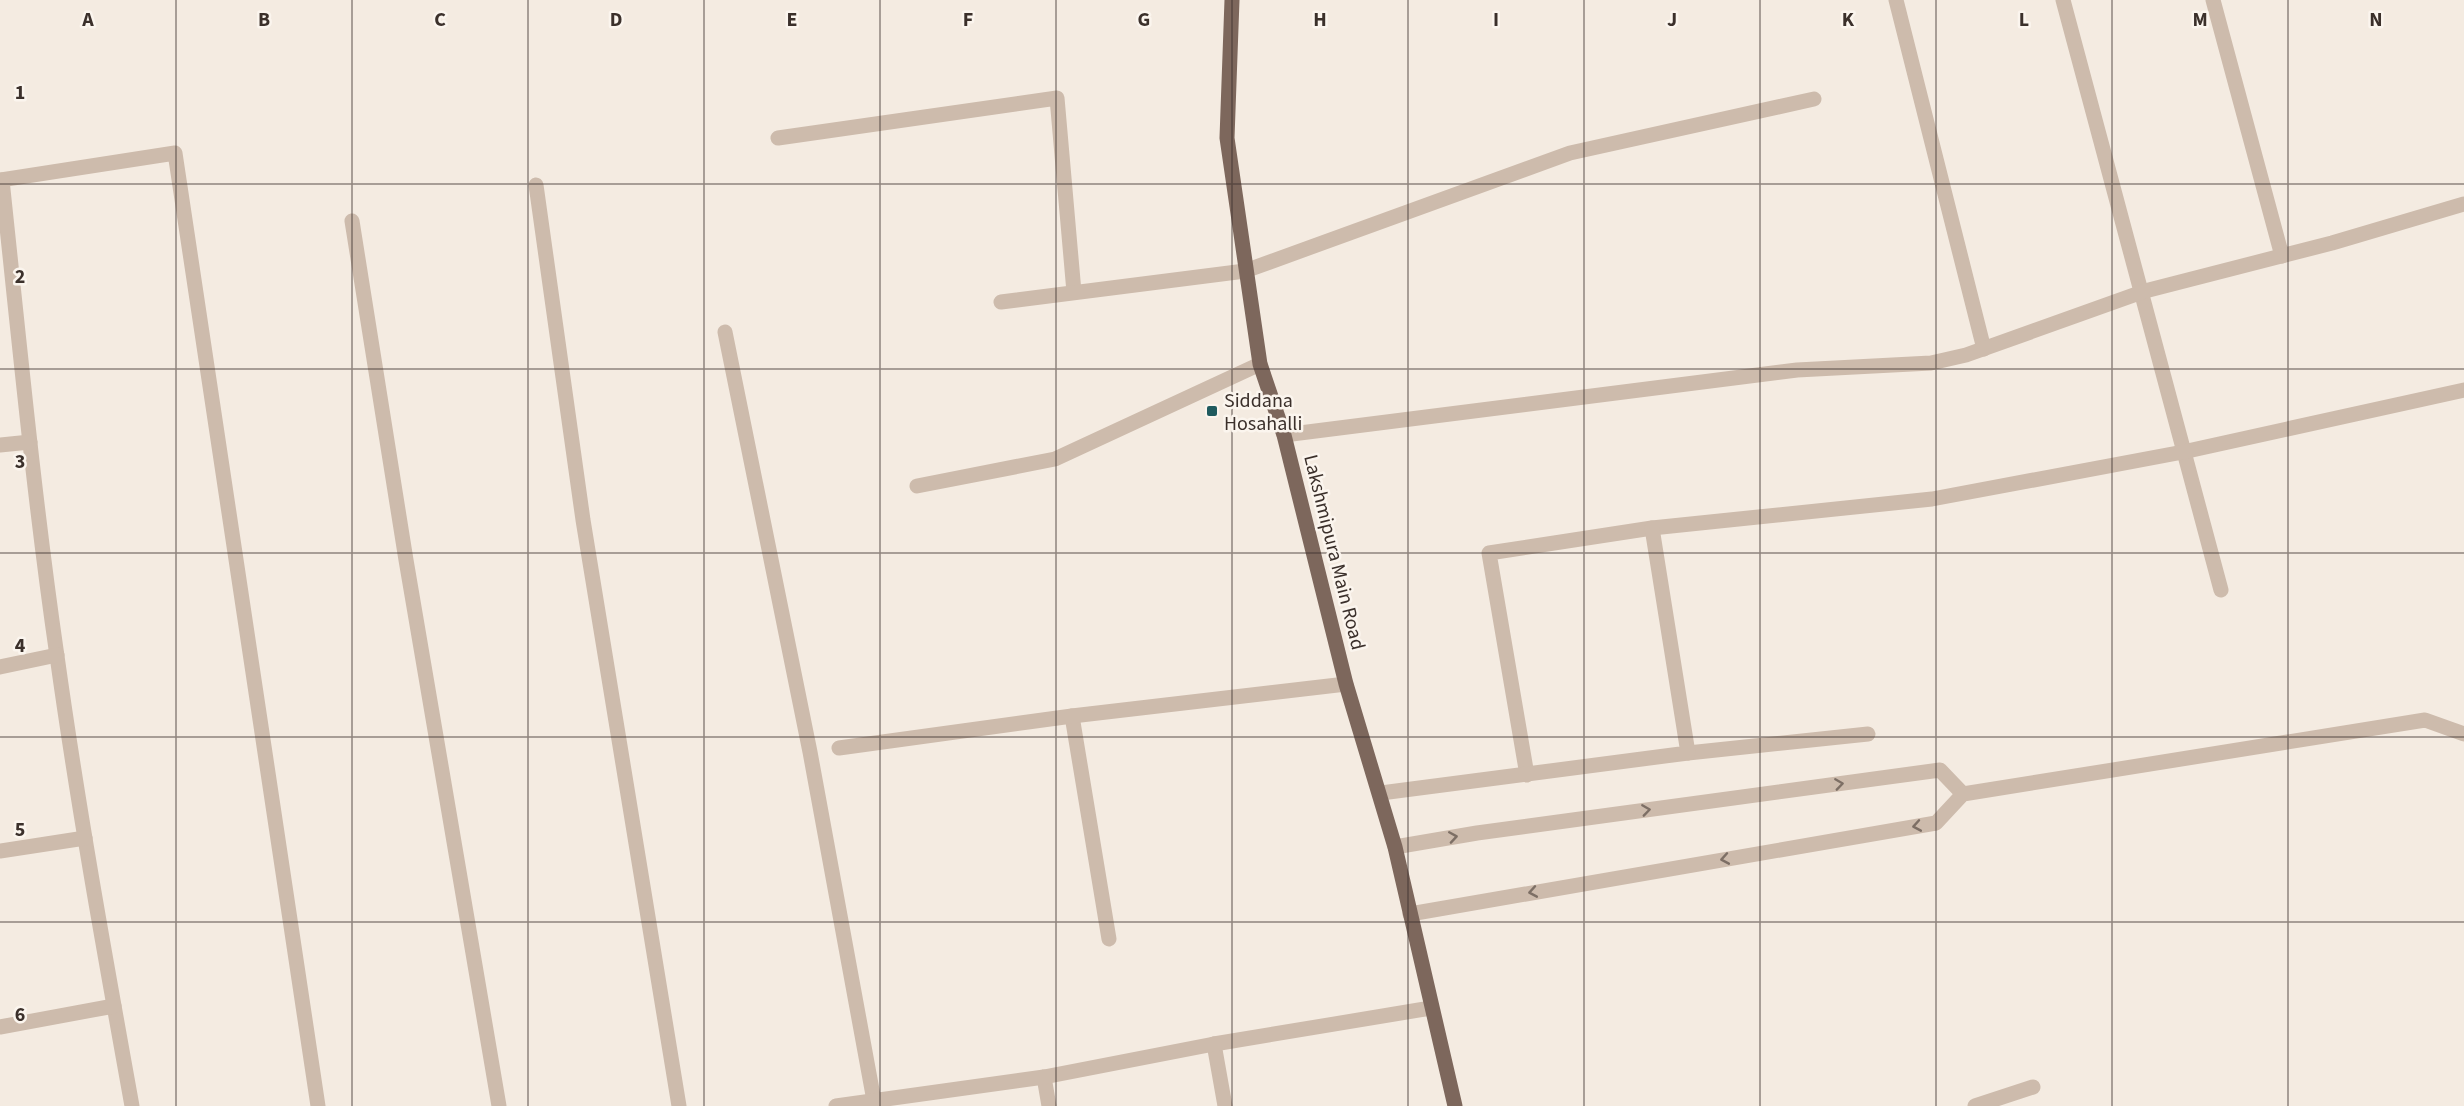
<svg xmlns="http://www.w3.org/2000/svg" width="2464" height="1106" viewBox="0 0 2464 1106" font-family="'Source Sans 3',sans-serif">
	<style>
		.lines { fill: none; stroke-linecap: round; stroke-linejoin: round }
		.minor { stroke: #cdbbac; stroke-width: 15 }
		.major { stroke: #7d675c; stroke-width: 15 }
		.oneway { stroke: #7d6f65 }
		.grid { fill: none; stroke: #3b302b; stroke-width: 1.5; stroke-opacity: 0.55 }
		.poi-dot { fill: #1f5a5e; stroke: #fbf5ee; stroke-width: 2 }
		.labels { text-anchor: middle; stroke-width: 5; stroke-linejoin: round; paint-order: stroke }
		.poi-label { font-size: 20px; fill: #3b302b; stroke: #fbf5ee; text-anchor: start }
		.street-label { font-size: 20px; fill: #3b302b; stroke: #fbf5ee }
		.grid-label { font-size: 20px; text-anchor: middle; font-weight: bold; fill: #3b302b; stroke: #fbf5ee; stroke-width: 5; stroke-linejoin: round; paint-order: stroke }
	</style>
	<rect width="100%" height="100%" fill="#f4ebe1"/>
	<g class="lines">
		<!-- minor -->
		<g class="minor">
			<path d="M1896,0l88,349"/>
			<path d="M2063,0l158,590"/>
			<path d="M2213,0l69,256"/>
			<path d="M778,138l279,-40 17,194"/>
			<path d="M0,180l175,-27 143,953"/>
			<path d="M2,180c17,159 32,318 55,476 21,151 48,300 75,450"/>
			<path d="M536,185l47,335 96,586"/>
			<path d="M352,221l54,339 93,546"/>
			<path d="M1001,302l244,-31 325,-118 244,-54"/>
			<path d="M725,332l85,420 65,354"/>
			<path d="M1284,435l513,-65 134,-7 35,-8 179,-64 187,-48 132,-39"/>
			<path d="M0,445l30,-3"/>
			<path d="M917,486l138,-27 205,-95"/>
			<path d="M0,667l57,-12"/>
			<path d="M1072,716l37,223"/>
			<path d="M839,748l233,-32 274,-32"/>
			<path d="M1688,753l180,-19"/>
			<path d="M1527,775l-38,-222 163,-25 280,-29 251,-47 281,-62"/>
			<path d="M1381,793l307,-40 -36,-225"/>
			<path d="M1395,847l82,-14 463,-63 23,24"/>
			<path d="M0,851l85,-13"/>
			<path d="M1410,914l526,-91 27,-29 462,-74 39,14"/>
			<path d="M0,1027l114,-21"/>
			<path d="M1214,1044l11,62"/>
			<path d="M1044,1077l5,29"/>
			<path d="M836,1106l208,-29 170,-33 217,-36"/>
			<path d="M1975,1106l58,-19"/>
		</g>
		<!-- major -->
		<path class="major" d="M1232,0l-5,138 33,226 24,71 62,249 49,163 60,259"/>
	</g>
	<!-- one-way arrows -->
	<defs><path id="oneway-chevron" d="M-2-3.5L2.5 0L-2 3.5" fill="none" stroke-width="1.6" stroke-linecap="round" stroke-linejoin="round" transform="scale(1.5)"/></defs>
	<g class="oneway">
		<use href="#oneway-chevron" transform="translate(1839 784) rotate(-8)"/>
		<use href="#oneway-chevron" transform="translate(1646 810) rotate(-8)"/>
		<use href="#oneway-chevron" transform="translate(1917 826) rotate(170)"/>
		<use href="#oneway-chevron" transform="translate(1453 837) rotate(-9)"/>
		<use href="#oneway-chevron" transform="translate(1725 859) rotate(170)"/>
		<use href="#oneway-chevron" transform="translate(1533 892) rotate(170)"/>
	</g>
	<!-- grid -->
	<path class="grid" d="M176,0v1106M352,0v1106M528,0v1106M704,0v1106M880,0v1106M1056,0v1106M1232,0v1106M1408,0v1106M1584,0v1106M1760,0v1106M1936,0v1106M2112,0v1106M2288,0v1106M0,184h2464M0,369h2464M0,553h2464M0,737h2464M0,922h2464"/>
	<!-- markers -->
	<rect class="poi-dot" x="1206" y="405" width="12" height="12" rx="3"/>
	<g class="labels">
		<!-- poi labels -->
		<g class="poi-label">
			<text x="1224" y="407">Siddana<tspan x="1224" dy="23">Hosahalli</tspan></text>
		</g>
		<!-- street labels -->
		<g class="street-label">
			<text transform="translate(1335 552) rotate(76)" y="7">Lakshmipura Main Road</text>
		</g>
	</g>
	<g class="grid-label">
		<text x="88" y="26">A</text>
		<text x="264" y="26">B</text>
		<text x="440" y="26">C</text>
		<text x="616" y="26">D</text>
		<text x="792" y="26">E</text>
		<text x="968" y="26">F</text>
		<text x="1144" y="26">G</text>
		<text x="1320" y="26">H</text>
		<text x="1496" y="26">I</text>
		<text x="1672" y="26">J</text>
		<text x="1848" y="26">K</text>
		<text x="2024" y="26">L</text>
		<text x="2200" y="26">M</text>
		<text x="2376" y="26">N</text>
		<text x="20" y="99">1</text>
		<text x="20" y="283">2</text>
		<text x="20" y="468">3</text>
		<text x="20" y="652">4</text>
		<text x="20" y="836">5</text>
		<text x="20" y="1021">6</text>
	</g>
</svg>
